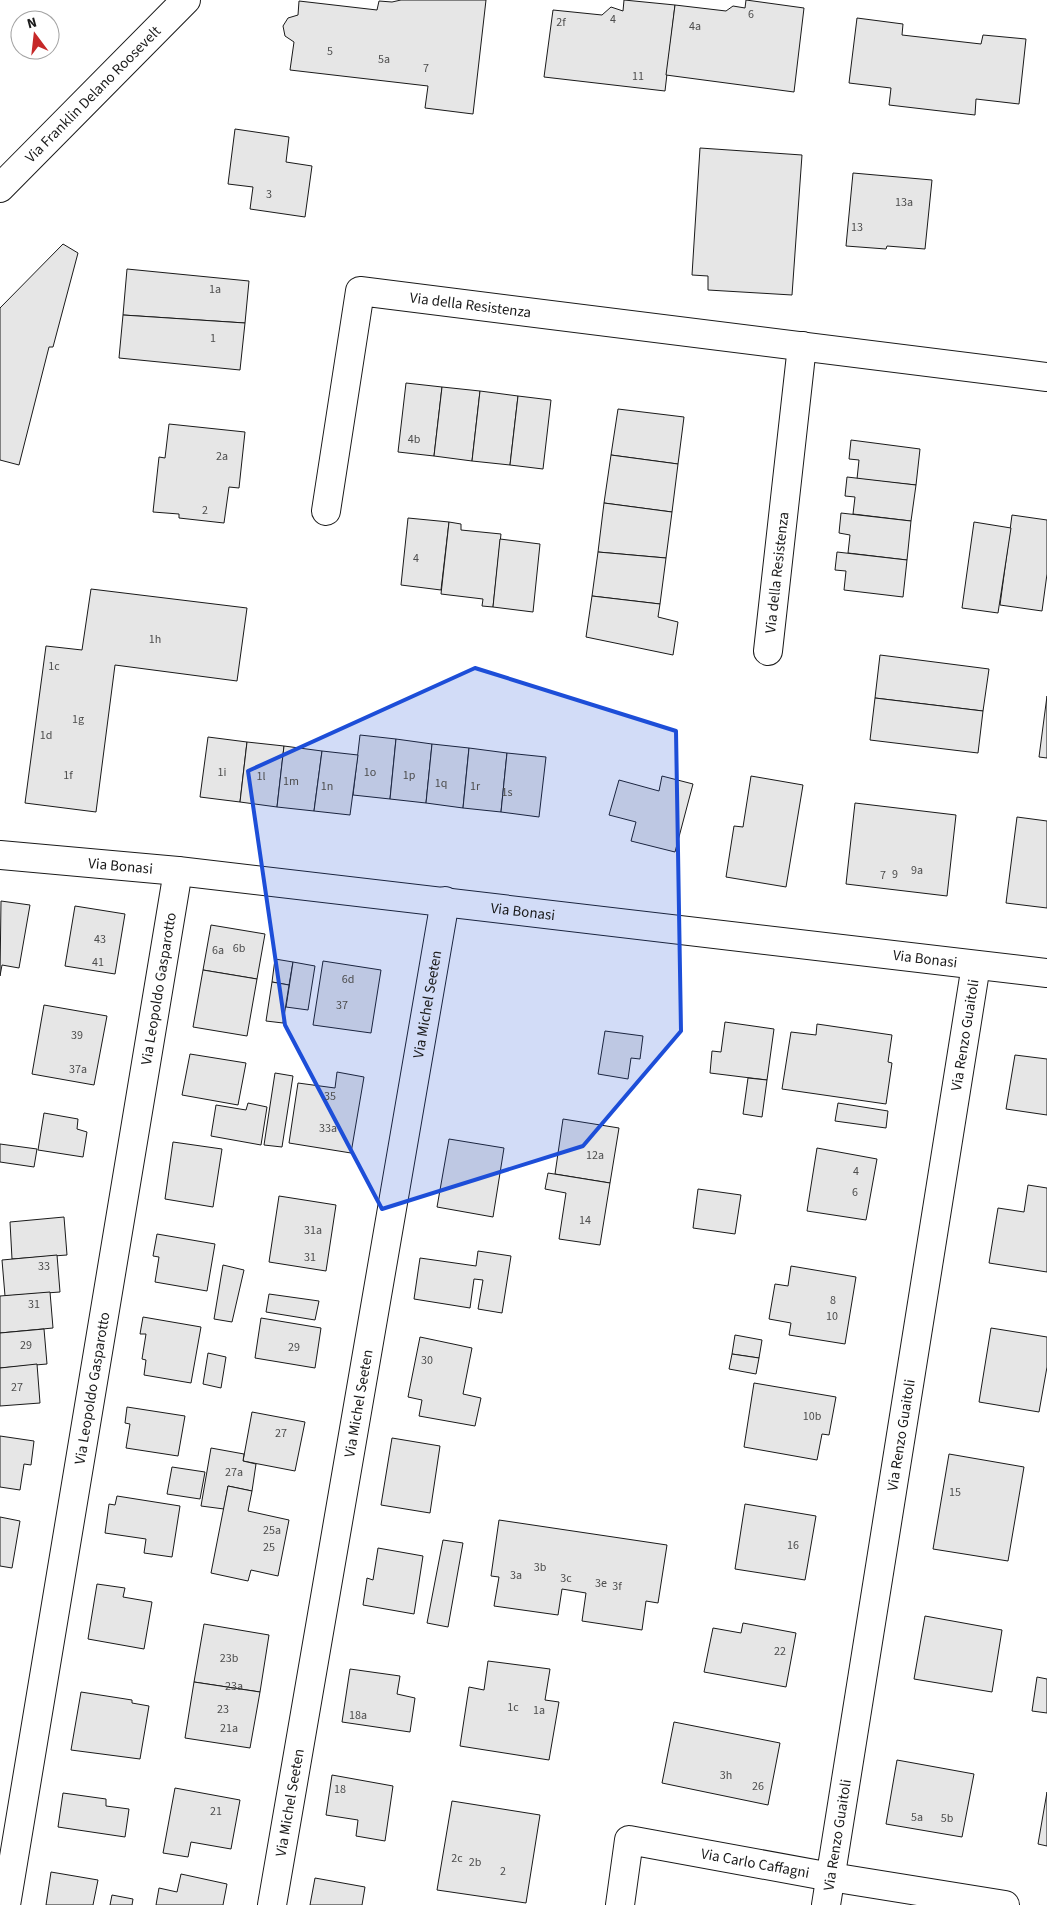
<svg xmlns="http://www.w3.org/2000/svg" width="1047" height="1905" viewBox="0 0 1047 1905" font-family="'Source Sans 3',sans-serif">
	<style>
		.building { fill: #e6e6e6; stroke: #1a1a1a }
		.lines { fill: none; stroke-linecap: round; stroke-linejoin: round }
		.minor-casing { stroke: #1a1a1a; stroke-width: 30 }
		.secondary-casing { stroke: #1a1a1a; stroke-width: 30 }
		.minor { stroke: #fff; stroke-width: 28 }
		.secondary { stroke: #fff; stroke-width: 28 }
		.marked { fill: #1d4ed8; fill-opacity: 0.2; stroke: #1d4ed8; stroke-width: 4; stroke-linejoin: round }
		.labels { text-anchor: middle; stroke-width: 4; stroke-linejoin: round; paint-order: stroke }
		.number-label { font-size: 12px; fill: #4d4d4d }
		.street-label { font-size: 15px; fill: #1a1a1a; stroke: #fff }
	</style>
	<rect width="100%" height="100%" fill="#fff"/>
	<!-- building -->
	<g class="building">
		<path d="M401,0h85l-13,114 -48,-6 3,-22 -138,-16 4,-28 -9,-6 -2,-10 5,-8 10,-3 1,-14 78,9 2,-9 13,1z"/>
		<path d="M624,0l51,5 -10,86 -121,-14 9,-67 49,5 9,-8 12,4z"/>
		<path d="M746,0l58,8 -10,84 -128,-17 9,-70 51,6 7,-5 12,2z"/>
		<path d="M857,18l46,6 -1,11 79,9 2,-9 43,4 -7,65 -43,-5 -1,16 -86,-10 2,-17 -42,-5z"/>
		<path d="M235,129l54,8 -3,25 26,4 -7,51 -55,-8 3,-22 -25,-3z"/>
		<path d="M700,148l102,7 -10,140 -84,-5v-14l-16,-1z"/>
		<path d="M853,173l79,7 -7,69 -38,-3 -1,3 -40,-3z"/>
		<path d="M63,244l15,9 -25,94h-4l-30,118 -19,-5v-152z"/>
		<path d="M127,269l122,12 -4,42 -122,-8z"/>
		<path d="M123,315l122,8 -5,47 -121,-12z"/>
		<path d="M406,383l36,4 -8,69 -36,-4z"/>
		<path d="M442,387l38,4 -8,70 -38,-5z"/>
		<path d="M480,391l38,5 -8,69 -38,-4z"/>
		<path d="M518,396l33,4 -8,69 -33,-4z"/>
		<path d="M618,409l66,8 -6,47 -67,-9z"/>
		<path d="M169,424l76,8 -6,56 -10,-1 -5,36 -45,-5v-4l-26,-2 6,-55 6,1z"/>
		<path d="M851,440l69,9 -4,36 -59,-6 2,-19 -10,-1z"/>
		<path d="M611,455l67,9 -6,48 -68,-9z"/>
		<path d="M847,477l69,8 -5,36 -58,-7 2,-17 -10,-1z"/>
		<path d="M604,503l68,9 -6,46 -68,-6z"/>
		<path d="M841,513l70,8 -4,39 -59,-7 2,-18 -11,-2z"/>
		<path d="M1012,515l35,5v54l-5,37 -42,-6z"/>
		<path d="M408,518l41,4 -8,68 -40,-5z"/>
		<path d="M449,522l12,2v6l40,4 -8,73 -11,-1 1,-7 -42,-5z"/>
		<path d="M974,522l37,6 -13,85 -36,-5z"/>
		<path d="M500,539l40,5 -7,68 -40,-5z"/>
		<path d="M598,552l68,6 -6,46 -68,-8z"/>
		<path d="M837,552l70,8 -4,37 -59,-7 2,-19 -11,-1z"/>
		<path d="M91,589l156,19 -10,73 -122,-16 -19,147 -71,-9 21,-157 36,4z"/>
		<path d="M592,596l68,8 -2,13 20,5 -5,33 -87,-18z"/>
		<path d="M880,655l109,14 -6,42 -108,-13z"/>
		<path d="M1047,696v62l-8,-1z"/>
		<path d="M875,698l108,13 -5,42 -108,-13z"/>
		<path d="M360,735l36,4 -6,60 -37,-4z"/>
		<path d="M208,737l39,5 -7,60 -40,-5z"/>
		<path d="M396,739l36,5 -6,59 -36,-4z"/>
		<path d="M247,742l37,4 -7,61 -37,-5z"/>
		<path d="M432,744l37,4 -6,60 -37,-5z"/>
		<path d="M284,746l38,5 -8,60 -37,-4z"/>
		<path d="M469,748l38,5 -6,59 -38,-4z"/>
		<path d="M322,751l36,4 -8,60 -36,-4z"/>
		<path d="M507,753l39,4 -7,60 -38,-5z"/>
		<path d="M662,776l31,8 -18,68 -44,-11 5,-19 -27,-7 10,-35 40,11z"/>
		<path d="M751,776l52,9 -17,102 -60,-10 8,-51 9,1z"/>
		<path d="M855,803l101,12 -9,81 -101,-12z"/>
		<path d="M1017,817l30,4v87l-41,-5z"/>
		<path d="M1,901l29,4 -11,63 -17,-3 -2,11z"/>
		<path d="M75,906l50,8 -10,60 -50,-8z"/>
		<path d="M211,925l54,9 -8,45 -54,-9z"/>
		<path d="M275,959l18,3 -4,23 -17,-3z"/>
		<path d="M323,961l58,9 -10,63 -58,-8z"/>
		<path d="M293,962l22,4 -7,44 -22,-3z"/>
		<path d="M203,970l54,9 -10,57 -54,-9z"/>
		<path d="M272,982l17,3 -6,38 -17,-2z"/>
		<path d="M44,1005l63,11 -13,69 -62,-11z"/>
		<path d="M725,1022l49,7 -7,51 -57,-7 2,-22 9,1z"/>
		<path d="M817,1024l75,11 -4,27 4,1 -6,41 -104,-15 9,-57 25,3z"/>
		<path d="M605,1031l38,5 -3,23 -9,-1 -3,21 -30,-5z"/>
		<path d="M190,1054l56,9 -8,42 -56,-10z"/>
		<path d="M1015,1055l32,4v56l-41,-6z"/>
		<path d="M337,1072l27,5 -13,76 -62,-10 9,-60 37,5z"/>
		<path d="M275,1073l18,3 -11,71 -18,-2z"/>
		<path d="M748,1078l19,2 -5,37 -19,-3z"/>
		<path d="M248,1103l19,4 -6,38 -50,-9 5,-31 30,5z"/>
		<path d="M838,1103l50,8 -2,17 -51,-7z"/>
		<path d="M44,1113l34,6 -1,10 10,3 -4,25 -45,-7z"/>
		<path d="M563,1119l56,9 -9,55 -55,-9z"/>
		<path d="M449,1139l55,9 -11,69 -56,-10z"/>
		<path d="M173,1142l49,7 -9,58 -48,-8z"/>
		<path d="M0,1144l37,5 -3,18 -34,-5z"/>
		<path d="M817,1148l60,11 -11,61 -59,-9z"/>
		<path d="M548,1173l62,10 -10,62 -41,-6 7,-46 -21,-4z"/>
		<path d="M1028,1185l19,3v84l-58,-9 9,-55 26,4z"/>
		<path d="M698,1189l43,6 -6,39 -42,-6z"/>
		<path d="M279,1196l57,9 -10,66 -57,-9z"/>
		<path d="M64,1217l3,38 -55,4 -2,-37z"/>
		<path d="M157,1234l58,10 -8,47 -52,-9 4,-25 -6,-1z"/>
		<path d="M478,1251l33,5 -9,57 -24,-4 5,-29 -9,-1 -4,29 -56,-9 6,-41 56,8z"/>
		<path d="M57,1255l3,37 -55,4 -3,-36z"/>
		<path d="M223,1265l21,5 -12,52 -18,-3z"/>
		<path d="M791,1266l65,11 -11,67 -56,-9 2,-12 -22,-4 6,-35 13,2z"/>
		<path d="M50,1292l3,36 -53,5v-37z"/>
		<path d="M269,1294l50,7 -4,19 -49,-8z"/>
		<path d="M143,1317l58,10 -10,56 -47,-8 2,-15 -4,-1 4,-25h-6z"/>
		<path d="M261,1318l60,10 -6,40 -60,-10z"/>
		<path d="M991,1328l56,9v30l-8,45 -60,-10z"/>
		<path d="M44,1329l3,35 -47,4v-35z"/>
		<path d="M735,1335l27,5 -3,18 -27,-4z"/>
		<path d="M420,1337l52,11 -9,46 18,4 -6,28 -56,-10 3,-16 -14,-3z"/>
		<path d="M208,1353l18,4 -5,31 -18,-4z"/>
		<path d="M732,1354l27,4 -3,16 -27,-5z"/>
		<path d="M37,1364l3,39 -40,3v-38z"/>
		<path d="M754,1383l82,14 -7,38 -7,-1 -5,26 -73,-13z"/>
		<path d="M127,1407l58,9 -7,40 -52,-8 4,-24 -5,-1z"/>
		<path d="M252,1412l53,10 -10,49 -52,-10z"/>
		<path d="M0,1436l34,5 -3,24 -7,-1 -4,26 -20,-3z"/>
		<path d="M392,1438l48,8 -10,67 -49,-8z"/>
		<path d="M211,1448l33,6 -1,7 13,3 -4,27 -24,-5 -4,23 -23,-3z"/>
		<path d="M949,1454l75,13 -16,94 -75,-12z"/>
		<path d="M172,1467l33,5 -5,27 -33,-5z"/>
		<path d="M228,1486l24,5 -4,20 41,9 -11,56 -27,-6 -3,11 -37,-8z"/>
		<path d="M117,1496l63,10 -8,51 -28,-4 2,-14 -41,-6 4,-29 6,1z"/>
		<path d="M745,1504l71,12 -11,64 -70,-11z"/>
		<path d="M0,1517l20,4 -8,47 -12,-2z"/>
		<path d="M499,1520l168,25 -9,58 -12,-2 -4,29 -60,-9 4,-28 -24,-4 -4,26 -64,-9 5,-29 -8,-1z"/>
		<path d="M443,1540l20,3 -15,84 -21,-4z"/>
		<path d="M378,1548l45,8 -9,58 -51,-9 4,-27 6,2z"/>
		<path d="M97,1584l28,4 -2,9 29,5 -8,47 -56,-10z"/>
		<path d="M925,1616l77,14 -10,62 -78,-13z"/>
		<path d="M743,1623l53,10 -10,54 -82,-15 9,-44 28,5z"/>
		<path d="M204,1624l65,11 -9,57 -66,-10z"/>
		<path d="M488,1661l62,8 -5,31 14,2 -10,58 -89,-14 9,-59 15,3z"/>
		<path d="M350,1669l50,7 -3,18 18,4 -5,34 -68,-10z"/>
		<path d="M1037,1677l10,2v34l-15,-2z"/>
		<path d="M194,1682l66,10 -10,56 -65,-10z"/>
		<path d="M81,1692l51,8v3l17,3 -9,53 -69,-9z"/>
		<path d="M674,1722l106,21 -12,62 -106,-22z"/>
		<path d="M897,1760l77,14 -12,63 -76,-13z"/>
		<path d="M332,1775l61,11 -8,55 -29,-5 2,-16 -32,-5z"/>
		<path d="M175,1788l65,12 -9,49 -40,-7 -3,15 -25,-4z"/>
		<path d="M1047,1792v54l-9,-2z"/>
		<path d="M63,1793l43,6v7l23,3 -4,28 -67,-10z"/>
		<path d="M452,1801l88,14 -14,88 -89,-13z"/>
		<path d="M51,1872l47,8 -5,25h-47z"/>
		<path d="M181,1874l46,10 -4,21h-67l3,-17 18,4z"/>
		<path d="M315,1878l50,9 -3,18h-52z"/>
		<path d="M112,1895l21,4 -1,6h-22z"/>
	</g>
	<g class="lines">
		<defs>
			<g id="minor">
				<path id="s1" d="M326,511l34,-220 687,86"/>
				<path id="s2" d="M768,651l34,-305"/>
				<path id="s3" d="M0,855l178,16 869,102"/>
				<path id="s4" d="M6,1905l172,-1034"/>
				<path id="s5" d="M272,1905l173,-1004"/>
				<path id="s6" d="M620,1905l9,-65 202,37 174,28"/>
				<path id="s7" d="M826,1905l150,-940"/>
			</g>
			<g id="secondary">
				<path id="s8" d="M0,188l186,-188"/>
			</g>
		</defs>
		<!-- minor casing -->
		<use href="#minor" class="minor-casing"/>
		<!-- secondary casing -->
		<use href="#secondary" class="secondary-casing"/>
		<!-- minor -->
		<use href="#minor" class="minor"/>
		<!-- secondary -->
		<use href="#secondary" class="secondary"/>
	</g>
	<!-- marked area -->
	<path class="marked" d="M475,668l201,63 5,300 -98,115 -201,63 -97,-184 -37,-254z"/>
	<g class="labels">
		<!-- number labels -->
		<g class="number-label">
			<text x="751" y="18">6</text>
			<text x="613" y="23">4</text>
			<text x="561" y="26">2f</text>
			<text x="695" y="30">4a</text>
			<text x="330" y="55">5</text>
			<text x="384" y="63">5a</text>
			<text x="426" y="72">7</text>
			<text x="638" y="80">11</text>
			<text x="269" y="198">3</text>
			<text x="904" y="206">13a</text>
			<text x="857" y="231">13</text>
			<text x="215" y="293">1a</text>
			<text x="213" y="342">1</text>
			<text x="414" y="443">4b</text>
			<text x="222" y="460">2a</text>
			<text x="205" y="514">2</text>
			<text x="416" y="562">4</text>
			<text x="155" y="643">1h</text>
			<text x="54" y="670">1c</text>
			<text x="78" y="723">1g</text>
			<text x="46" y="739">1d</text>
			<text x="222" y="776">1i</text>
			<text x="370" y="776">1o</text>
			<text x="68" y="779">1f</text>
			<text x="409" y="779">1p</text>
			<text x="261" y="780">1l</text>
			<text x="291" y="785">1m</text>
			<text x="441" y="787">1q</text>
			<text x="327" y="790">1n</text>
			<text x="475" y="790">1r</text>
			<text x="507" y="796">1s</text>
			<text x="917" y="874">9a</text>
			<text x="895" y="878">9</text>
			<text x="883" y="879">7</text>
			<text x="100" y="943">43</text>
			<text x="239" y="952">6b</text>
			<text x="218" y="954">6a</text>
			<text x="98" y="966">41</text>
			<text x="348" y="983">6d</text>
			<text x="342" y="1009">37</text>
			<text x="77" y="1039">39</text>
			<text x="78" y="1073">37a</text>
			<text x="330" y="1100">35</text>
			<text x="328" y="1132">33a</text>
			<text x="595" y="1159">12a</text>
			<text x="856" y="1175">4</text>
			<text x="855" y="1196">6</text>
			<text x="585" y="1224">14</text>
			<text x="313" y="1234">31a</text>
			<text x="310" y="1261">31</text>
			<text x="44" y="1270">33</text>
			<text x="833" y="1304">8</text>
			<text x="34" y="1308">31</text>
			<text x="832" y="1320">10</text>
			<text x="26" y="1349">29</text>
			<text x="294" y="1351">29</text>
			<text x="427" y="1364">30</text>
			<text x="17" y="1391">27</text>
			<text x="812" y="1420">10b</text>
			<text x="281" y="1437">27</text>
			<text x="234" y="1476">27a</text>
			<text x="955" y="1496">15</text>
			<text x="272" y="1534">25a</text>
			<text x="793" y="1549">16</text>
			<text x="269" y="1551">25</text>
			<text x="540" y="1571">3b</text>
			<text x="516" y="1579">3a</text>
			<text x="566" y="1582">3c</text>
			<text x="601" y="1587">3e</text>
			<text x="617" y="1590">3f</text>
			<text x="780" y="1655">22</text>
			<text x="229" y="1662">23b</text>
			<text x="234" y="1690">23a</text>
			<text x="513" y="1711">1c</text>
			<text x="223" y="1713">23</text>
			<text x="539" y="1714">1a</text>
			<text x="358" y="1719">18a</text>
			<text x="229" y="1732">21a</text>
			<text x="726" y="1779">3h</text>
			<text x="758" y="1790">26</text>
			<text x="340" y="1793">18</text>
			<text x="216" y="1815">21</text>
			<text x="917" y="1821">5a</text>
			<text x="947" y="1822">5b</text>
			<text x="457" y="1862">2c</text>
			<text x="475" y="1866">2b</text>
			<text x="503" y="1875">2</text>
		</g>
		<!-- street labels -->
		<g class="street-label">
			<text dy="5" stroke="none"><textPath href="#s8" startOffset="132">Via Franklin Delano Roosevelt</textPath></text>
			<text dy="5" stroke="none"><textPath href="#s1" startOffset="334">Via della Resistenza</textPath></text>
			<text dy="5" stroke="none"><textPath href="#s2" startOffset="79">Via della Resistenza</textPath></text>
			<text dy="5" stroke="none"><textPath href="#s3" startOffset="121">Via Bonasi</textPath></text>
			<text dy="5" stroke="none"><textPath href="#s3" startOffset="526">Via Bonasi</textPath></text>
			<text dy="5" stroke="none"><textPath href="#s3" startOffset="931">Via Bonasi</textPath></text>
			<text dy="5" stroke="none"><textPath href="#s4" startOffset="929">Via Leopoldo Gasparotto</textPath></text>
			<text dy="5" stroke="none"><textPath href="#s5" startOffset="914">Via Michel Seeten</textPath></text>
			<text dy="5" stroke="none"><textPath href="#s7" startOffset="881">Via Renzo Guaitoli</textPath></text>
			<text dy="5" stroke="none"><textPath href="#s4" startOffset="524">Via Leopoldo Gasparotto</textPath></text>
			<text dy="5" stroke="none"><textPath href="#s5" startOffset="509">Via Michel Seeten</textPath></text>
			<text dy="5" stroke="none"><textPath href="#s7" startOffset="476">Via Renzo Guaitoli</textPath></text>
			<text dy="5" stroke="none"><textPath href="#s5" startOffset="104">Via Michel Seeten</textPath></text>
			<text dy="5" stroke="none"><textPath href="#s7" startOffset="71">Via Renzo Guaitoli</textPath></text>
			<text dy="5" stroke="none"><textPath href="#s6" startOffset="194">Via Carlo Caffagni</textPath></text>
		</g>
	</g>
	<!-- north arrow -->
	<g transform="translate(35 35) rotate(345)"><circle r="24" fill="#ffffff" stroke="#a3a3a3"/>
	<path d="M0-4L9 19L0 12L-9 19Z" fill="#c62828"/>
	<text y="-8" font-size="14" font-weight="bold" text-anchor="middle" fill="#1a1a1a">N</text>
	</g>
</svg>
